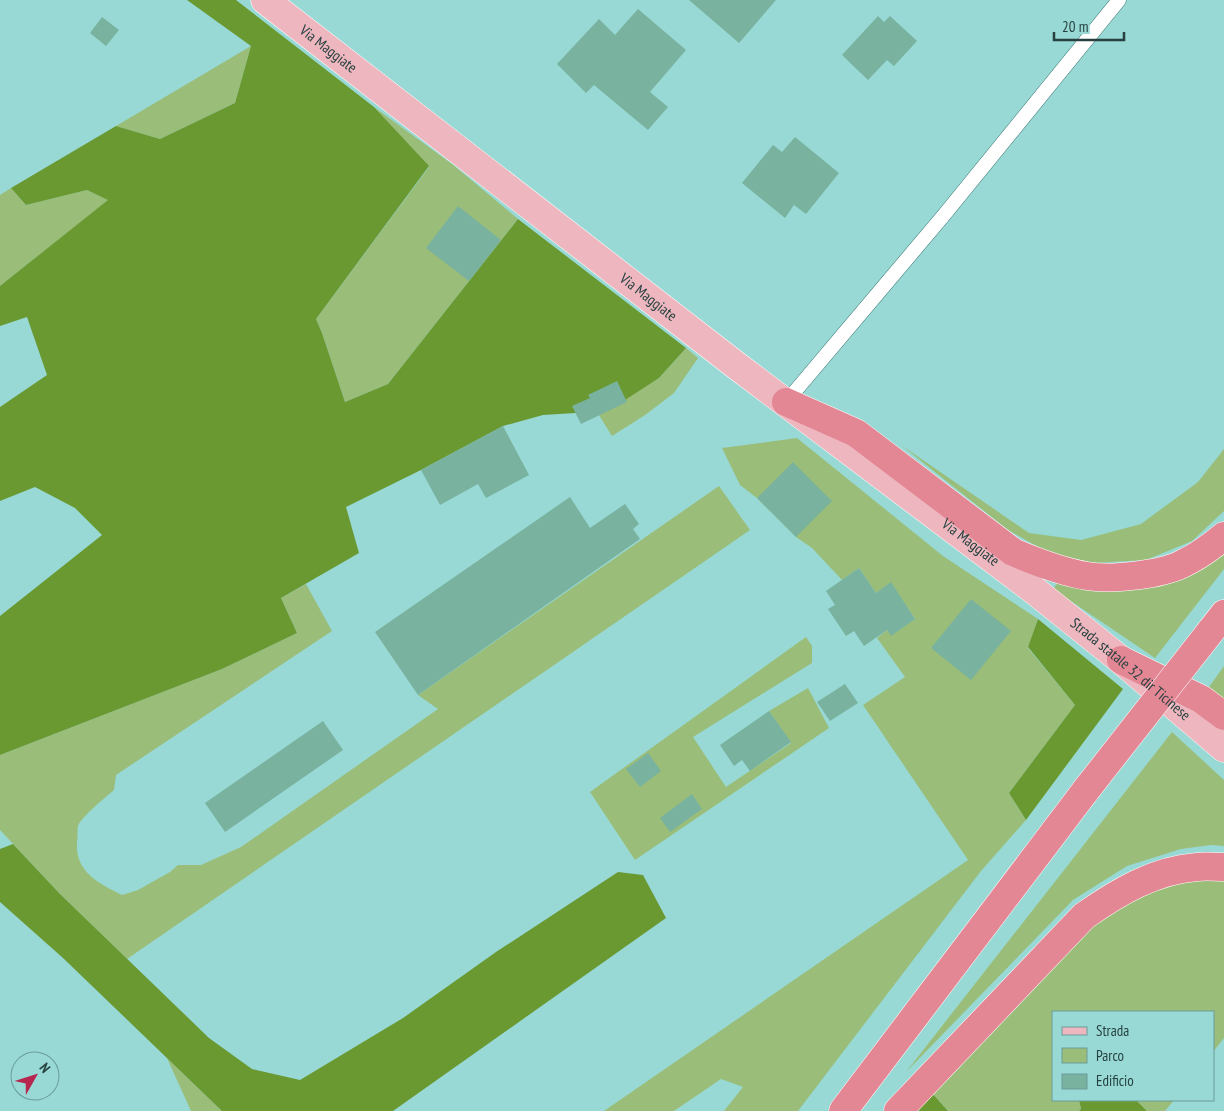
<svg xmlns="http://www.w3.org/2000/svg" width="1224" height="1111" viewBox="0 0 1224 1111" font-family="'PT Sans Narrow',sans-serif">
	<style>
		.green { fill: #9abe79 }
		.forest { fill: #6a9932 }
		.building { fill: #79b29e }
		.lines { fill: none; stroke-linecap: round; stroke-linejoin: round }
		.lane-casing { stroke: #357572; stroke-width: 15 }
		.primary-casing { stroke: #fff; stroke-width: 29 }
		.highway-casing { stroke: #fff; stroke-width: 29 }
		.lane { stroke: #fff; stroke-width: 14 }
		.primary { stroke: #eeb7bf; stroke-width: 28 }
		.highway { stroke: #e38795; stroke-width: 28 }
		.highway-bridge-casing { stroke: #fff; stroke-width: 29; stroke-linecap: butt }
		.highway-bridge { stroke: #e38795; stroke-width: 28 }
		.labels { text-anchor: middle; stroke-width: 4.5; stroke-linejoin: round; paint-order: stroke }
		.street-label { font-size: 15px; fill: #26413f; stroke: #98d9d5 }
	</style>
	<rect width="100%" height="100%" fill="#98d9d5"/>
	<!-- green -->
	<g class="green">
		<path d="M251,46l-16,57 -75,36 -44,-13z"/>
		<path d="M374,107l78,57 66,55 -130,165 -43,18 -23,-69 -6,-14 113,-152z"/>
		<path d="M11,188l15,17 61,-15 22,10 -109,86v-91z"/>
		<path d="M686,348l12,10 -24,35 -29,22 -33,21 -15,-24 62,-34z"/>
		<path d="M797,438l146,118 95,63 -10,29 47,57 -66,88 17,27 -45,51 -183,240h-74l19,-24 -22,-8 -47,32h-70l364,-251 -105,-155 42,-28 -28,-39 10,-8 4,5 24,-16 -24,-36 -15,10 -17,-25 -17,12 -30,-32 -16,-11 -39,-39 -17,-13 -18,-37z"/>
		<path d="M901,445l128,88 52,7 60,-16 57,-42 26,-33v62l-32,30 -46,19 -52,3 -43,-9 -43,-24z"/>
		<path d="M719,486l31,44 -623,429 -67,-65 -60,-64v-75l222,-86 75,-36 -16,-35 25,-14 26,47 -216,144 -2,15c-8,7 -32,26 -36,36 -1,4 0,11 -1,16 -2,30 21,41 45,53l16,-5 32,-18 8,-7h23l40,-18 197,-138 -20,-14z"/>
		<path d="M1224,550v19l-69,89 -102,-69 6,-8z"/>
		<path d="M806,637l6,9v17l-119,74 33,50 65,-44 -22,-32 39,-23 21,40 -194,132 -45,-68z"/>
		<path d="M1224,666v33l-15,-12z"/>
		<path d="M1172,732l52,48v66l-13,-1 -30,4 -54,17 -54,34 -167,172z"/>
		<path d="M1184,876l40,1v161l-11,14v-40h-160v88h26l2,10 -2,1h-131l-17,-19 153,-160 47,-35z"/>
		<path d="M167,1058l55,53h-31z"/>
		<path d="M1136,1100h38l-9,11h-18z"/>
	</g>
	<!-- forest -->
	<g class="forest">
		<path d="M187,0h49l138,107 55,59 -113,153 6,14 23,69 43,-18 130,-165 168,129 -27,30 -51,33 -65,4 -40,11 -82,44 -75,37 13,46 -78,45 16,35 -75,36 -222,86v-139l102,-81 -27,-27 -40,-21 -35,14v-94l47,-32 -20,-58 -27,9v-40l108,-86 -21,-10 -61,15 -15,-17 105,-62 44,13 75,-36 16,-57z"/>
		<path d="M1038,619l85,70 -97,131 -17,-27 66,-88 -47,-58z"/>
		<path d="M13,844l47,50 149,144 43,31 48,11 103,-62 93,-66 122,-80 25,3 23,43 -273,193h-171l-159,-153 -63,-56v-53z"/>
		<path d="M931,1092l17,19h-35z"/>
		<path d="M1079,1100h57l11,11h-68l2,-2z"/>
	</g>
	<!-- building -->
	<g class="building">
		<path d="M689,0h87l-37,43z"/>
		<path d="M638,9l48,41 -36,42 18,15 -20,23 -54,-45 -8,8 -29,-29 42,-45 16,16z"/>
		<path d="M878,16l6,6 6,-6 27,25 -23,25 -7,-6 -19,20 -26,-25z"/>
		<path d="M102,17l17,13 -13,16 -16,-13z"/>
		<path d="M795,137l44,36 -33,41 -12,-9 -9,13 -43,-35 31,-38 9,7z"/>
		<path d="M458,206l43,34 -32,41 -43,-33z"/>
		<path d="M617,381l10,21 -46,22 -9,-18 18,-8 -2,-3z"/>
		<path d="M503,426l26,49 -43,23 -8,-14 -38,21 -19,-35z"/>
		<path d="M793,462l39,39 -36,36 -39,-39z"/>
		<path d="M570,497l20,31 35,-24 14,20 -6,5 7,10 -222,156 -43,-63z"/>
		<path d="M859,568l17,25 15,-11 24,37 -24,17 -4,-6 -23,16 -10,-15 -8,5 -18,-27 7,-4 -9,-14z"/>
		<path d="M971,599l40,32 -40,49 -40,-32z"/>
		<path d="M845,684l13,19 -28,18 -13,-19z"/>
		<path d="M769,711l22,31 -41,29 -8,-11 -8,6 -14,-21z"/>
		<path d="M323,721l20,29 -118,82 -20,-29z"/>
		<path d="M648,753l13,18 -21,16 -14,-18z"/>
		<path d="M692,794l10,15 -32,23 -10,-14z"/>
	</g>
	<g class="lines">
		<defs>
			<path id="lane" d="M786,402l158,-187 175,-215"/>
			<g id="primary">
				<path id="s1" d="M265,0l472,366 298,225 86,69 103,88"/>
			</g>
			<g id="highway">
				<path d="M786,402l70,31 157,119c21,9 51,20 74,24 24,4 73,-1 95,-12 15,-7 29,-17 42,-28"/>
				<path d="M1210,632l14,-18"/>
				<path d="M1121,660l80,39 23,17"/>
				<path d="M843,1111l243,-321"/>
				<path d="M898,1111l186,-195c34,-24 71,-46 113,-49 9,-1 18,0 27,0"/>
			</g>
		</defs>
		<!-- lane casing -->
		<use href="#lane" class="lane-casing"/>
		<!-- primary casing -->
		<use href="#primary" class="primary-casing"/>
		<!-- highway casing -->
		<use href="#highway" class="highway-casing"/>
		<!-- lane -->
		<use href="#lane" class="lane"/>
		<!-- primary -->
		<use href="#primary" class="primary"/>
		<!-- highway -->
		<use href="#highway" class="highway"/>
		<defs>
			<path id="highway-bridge" d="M1086,790l124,-158"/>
		</defs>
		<!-- highway-bridge casing -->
		<use href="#highway-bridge" class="highway-bridge-casing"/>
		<!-- highway-bridge -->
		<use href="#highway-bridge" class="highway-bridge"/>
	</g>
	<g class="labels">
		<!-- street labels -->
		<g class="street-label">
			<text dy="5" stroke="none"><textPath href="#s1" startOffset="80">Via Maggiate</textPath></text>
			<text dy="5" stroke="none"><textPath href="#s1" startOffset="485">Via Maggiate</textPath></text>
			<text dy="5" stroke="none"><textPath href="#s1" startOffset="890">Via Maggiate</textPath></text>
			<text dy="5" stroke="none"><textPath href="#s1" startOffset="1094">Strada statale 32 dir Ticinese</textPath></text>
		</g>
	</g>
	<!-- legend -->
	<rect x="1052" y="1011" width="162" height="90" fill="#98d9d5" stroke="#6a9c99"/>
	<rect x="1062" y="1027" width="25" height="8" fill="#eeb7bf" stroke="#6a9c99"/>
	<text x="1096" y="1036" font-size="15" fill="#26413f">Strada</text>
	<rect x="1062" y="1048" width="25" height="15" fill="#9abe79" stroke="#6a9c99"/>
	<text x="1096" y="1061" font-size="15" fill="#26413f">Parco</text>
	<rect x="1062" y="1074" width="25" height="15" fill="#79b29e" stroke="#6a9c99"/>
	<text x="1096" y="1086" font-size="15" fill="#26413f">Edificio</text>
	<!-- north arrow -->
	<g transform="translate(35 1076) rotate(51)"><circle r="24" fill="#98d9d5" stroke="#6a9c99"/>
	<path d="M0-4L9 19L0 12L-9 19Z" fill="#b7264e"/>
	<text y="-8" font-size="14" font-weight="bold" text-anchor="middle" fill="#26413f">N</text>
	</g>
	<!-- scale -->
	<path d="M1054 32v8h70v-8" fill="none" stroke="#26413f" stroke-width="2.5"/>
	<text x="1062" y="32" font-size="15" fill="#26413f" stroke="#98d9d5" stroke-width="4" paint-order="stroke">20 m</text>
</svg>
